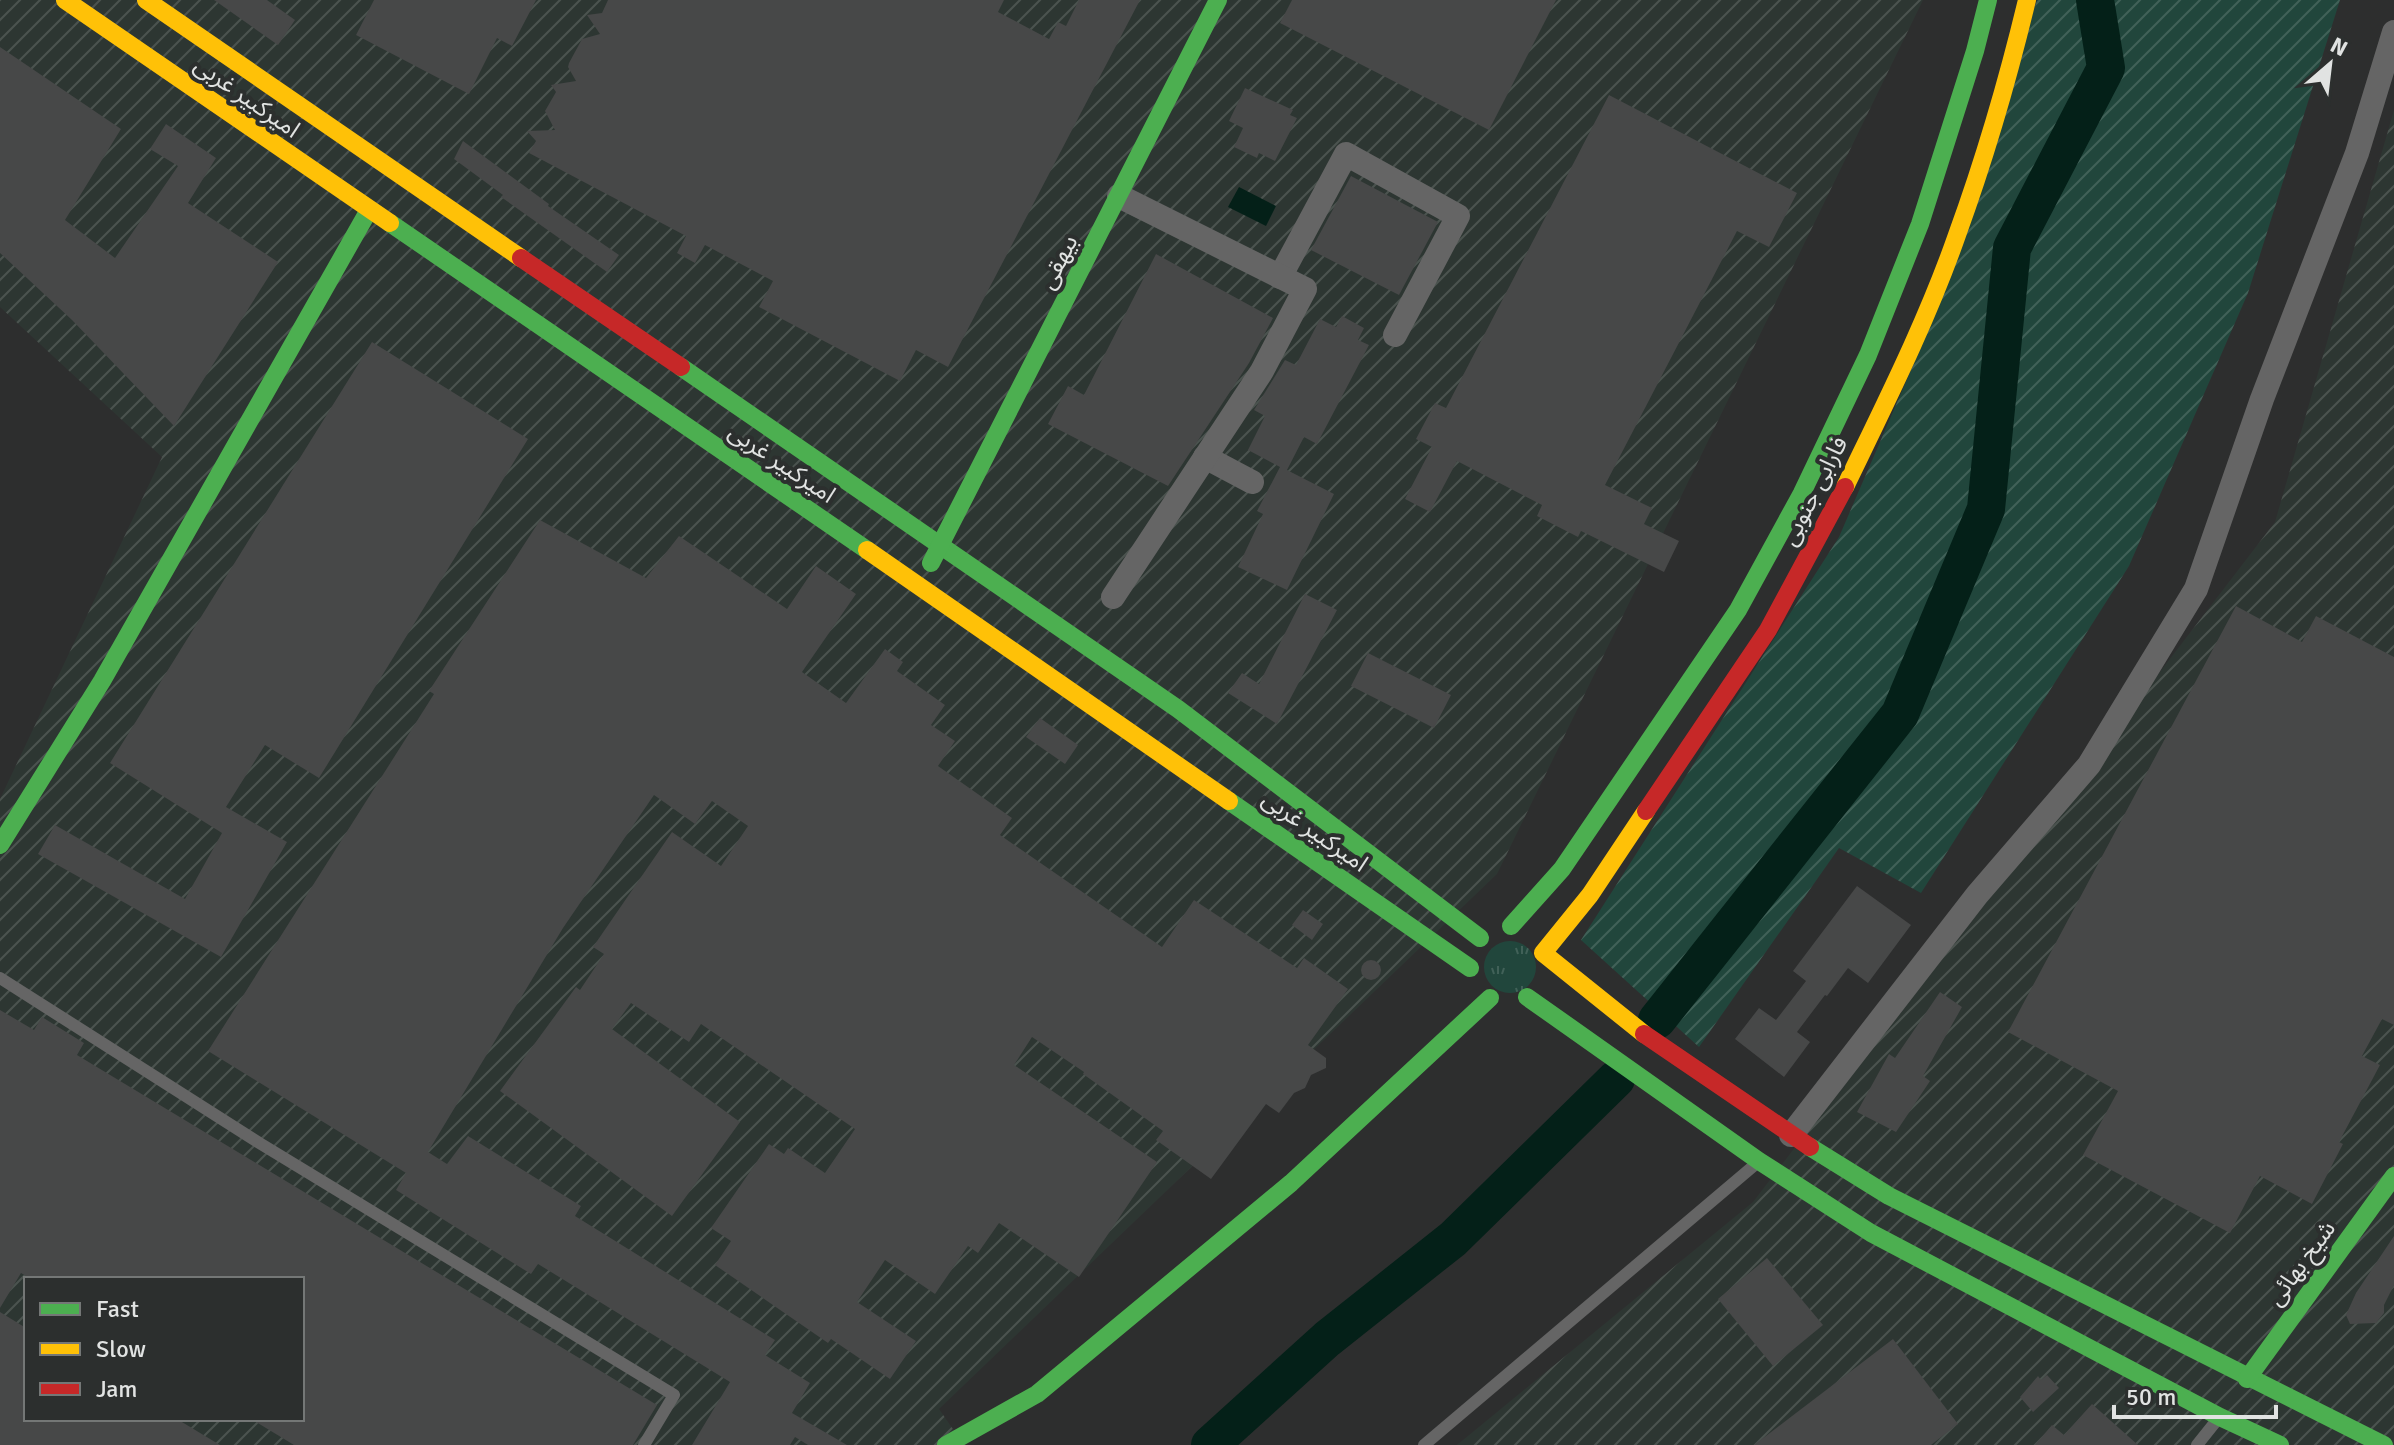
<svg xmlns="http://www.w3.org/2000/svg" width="2394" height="1445" viewBox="0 0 2394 1445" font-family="Signika,'Noto Sans Arabic',sans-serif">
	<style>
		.industrial { fill: url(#industrial-furrows); fill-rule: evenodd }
		.grass { fill: url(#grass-tufts) }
		.garden { fill: url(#garden-furrows) }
		.water { fill: #042018 }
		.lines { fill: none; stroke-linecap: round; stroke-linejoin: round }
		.river { stroke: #042018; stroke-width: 38 }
		.building { fill: #474848 }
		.lane { stroke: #656565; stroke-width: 12 }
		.street { stroke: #656565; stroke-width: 24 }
		.fast { stroke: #4caf50; stroke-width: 18 }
		.slow { stroke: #ffc107; stroke-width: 18 }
		.jam { stroke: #c62828; stroke-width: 18 }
		.labels { text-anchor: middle; stroke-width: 8; stroke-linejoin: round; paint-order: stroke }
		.street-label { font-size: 24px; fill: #e1e3e2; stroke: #2c2f2e }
	</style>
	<defs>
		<pattern id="industrial-furrows" width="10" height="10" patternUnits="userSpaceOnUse" patternTransform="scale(2)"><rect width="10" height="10" fill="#2d3632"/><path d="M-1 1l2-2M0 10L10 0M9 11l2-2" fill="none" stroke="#4b534f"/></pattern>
		<pattern id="grass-tufts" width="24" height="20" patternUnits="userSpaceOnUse" patternTransform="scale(2)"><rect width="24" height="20" fill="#21463c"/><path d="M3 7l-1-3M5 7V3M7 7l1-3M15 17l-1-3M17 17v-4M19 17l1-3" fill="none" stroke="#416158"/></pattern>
		<pattern id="garden-furrows" width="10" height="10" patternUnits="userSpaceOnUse" patternTransform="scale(2)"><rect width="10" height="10" fill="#21463c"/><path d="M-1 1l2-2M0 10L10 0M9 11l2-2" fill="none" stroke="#416158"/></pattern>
	</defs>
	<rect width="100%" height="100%" fill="#2d2e2e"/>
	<!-- industrial -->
	<g class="industrial">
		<path d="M0,0h1923l-426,874 -558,535 25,36h-964v-646l162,-342 -162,-150zM26,1279h276v140h-276z"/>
		<path d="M2394,110v1335h-937l296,-243 522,-680z"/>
	</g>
	<!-- grass -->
	<circle class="grass" cx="1510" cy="967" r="26"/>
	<!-- garden -->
	<path class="garden" d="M2037,0h303l-92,293 -119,273 -208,327 -82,-45 -140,199 -118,-107 258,-403 97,-225z"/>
	<!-- water -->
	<path class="water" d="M1239,187l37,19 -10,20 -38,-19z"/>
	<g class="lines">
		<!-- river -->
		<g class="river">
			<path d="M1657,1020l243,-306 86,-205 26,-261 94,-180 -11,-68"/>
			<path d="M1210,1445l117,-106 126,-100 163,-160"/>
		</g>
	</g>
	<!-- building -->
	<g class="building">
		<path d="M214,0h53l28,20 -17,25z"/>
		<path d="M374,0h162l-24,46 -15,-8 -28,56 -113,-59z"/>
		<path d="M608,0h396l-6,12 51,27 9,-17 8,4 13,-26h61l-192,367 -32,-17 -16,31 -141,-74 14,-26 -68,-36 -10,18 -18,-10 9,-17 -157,-83 7,-12 -9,-10 28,-1 -10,-19 11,-19 -5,-7 25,-4 -8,-14 1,-4 13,-24 18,-5 -13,-19 15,-2z"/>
		<path d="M1292,0h264l-67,130 -209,-107z"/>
		<path d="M0,47l121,82 -56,91 50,38 63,-92 -28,-17 16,-25 50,34 -28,45 90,59 -104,164 -102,-106 -72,-67z"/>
		<path d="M1245,88l48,22 -3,5 7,3 -22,43 -16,-8 -2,5 -23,-11 9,-19 -14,-7z"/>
		<path d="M1609,95l188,98 -28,54 -32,-16 -132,254 47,23 -8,16 35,17 -15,31 -83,-41 -3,6 -41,-21 5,-11 -85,-44 -27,51 -25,-13 27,-52 -16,-8 19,-36 11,5z"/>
		<path d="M463,141l86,63 -1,2 71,49 -12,17 -106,-75 2,-2 -49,-36z"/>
		<path d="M1351,176l87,46 -39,73 -88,-45z"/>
		<path d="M1156,254l117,64 -24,45 -81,123 -120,-62 20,-38 16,9z"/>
		<path d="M1342,316l22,12 -6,12 11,5 -52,99 -13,-7 -17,33 47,24 -47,96 -49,-23 25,-53 -6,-3 23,-44 -32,-17 17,-34 -11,-6 31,-50 11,5 24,-46 16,8z"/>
		<path d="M372,342l156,97 -209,339 -54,-33 -39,62 61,35 -66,115 -183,-103 17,-29 130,74 37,-66 -112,-70z"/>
		<path d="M540,520l106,58 33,-42 108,73 29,-43 40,28 -54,78 44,31 39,-54 18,13 -6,9 48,34 -14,20 24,16 -17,25 74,52 -12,17 162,112 32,-47 103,68 7,-10 44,31 -40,56 18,13v10l-15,7 -6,13 -11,5 -15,20 -13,-9 -55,75 -55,-39 7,-9 -80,-57 1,-2 -52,-35 -18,28 143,97 -78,115 -80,-54 -21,30 -10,-7 -33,48 -50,-34 -28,42 59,39 -26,38 -59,-40 -3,4 -113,-78 16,-24 -20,-13 58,-84 15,10 4,-6 37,25 30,-44 -154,-105 -12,18 -58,-39 -19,26 128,93 -68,94 -172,-125 76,-104 4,3 24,-36 -11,-7 79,-115 49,34 27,-40 -36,-25 -17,23 -41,-29 -91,133 -135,224 19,12 21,-28 113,70 -6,10 200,124 -10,15 45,28 -18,30 55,32h-39l-13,-8 -5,8h-98l38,-63 -192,-118 -7,10 -135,-84 10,-17 -198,-122 226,-357 -5,-3z"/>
		<path d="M1305,594l32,16 -60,114 -49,-31 14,-20 17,11z"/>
		<path d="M2236,606l66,36 14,-26 78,41v368l-12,-6 -20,37 18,9 -41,77 4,2 -31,60 -52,-28 -30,57 -147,-78 35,-64 -110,-59z"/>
		<path d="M1368,653l83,42 -17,33 -83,-42z"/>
		<path d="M1040,718l38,27 -13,19 -39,-27z"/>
		<path d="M1857,886l54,39 -43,58 -20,-15 -21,28 -2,-1 -28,37 13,10 -26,35 -49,-38 24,-31 17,12 30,-39 -13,-10z"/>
		<path d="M1303,910l20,14 -11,16 -20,-15z"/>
		<circle cx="1371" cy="970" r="10"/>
		<path d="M1940,992l22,15 -39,69 7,5 -34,51 -39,-20 32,-58 6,4z"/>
		<path d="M0,1010l34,20 8,-13 42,26 -7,12 580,350 -24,40h-339l-43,-26h51v-140h-271l-10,-6 -21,35z"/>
		<path d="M2394,1236v49l-10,20v8l-8,10 -26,1 -4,-9 10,-22z"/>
		<path d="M1767,1258l56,67 -50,41 -55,-67z"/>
		<path d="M0,1312l26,16v91h151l43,26h-220z"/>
		<path d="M1893,1339l65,85 -27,21h-177z"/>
		<path d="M2047,1375l12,13 -26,24 -13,-15 18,-21 3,4z"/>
		<path d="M2092,1404l46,41h-103l17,-20 12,10z"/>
	</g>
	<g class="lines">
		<!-- lane -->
		<g class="lane">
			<path d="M0,978l261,166 413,251 -30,50"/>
			<path d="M1424,1445l333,-282"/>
			<path d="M2197,1445l20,-25"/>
		</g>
		<!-- street -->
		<g class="street">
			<path d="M1280,277l66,-123 112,62 -63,119"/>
			<path d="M1205,457l47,25"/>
			<path d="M1113,597l149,-226 43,-82 -186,-93"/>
			<path d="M1791,1135l186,-240 112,-130 107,-176 66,-190 95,-246 37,-121"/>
		</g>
		<!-- fast -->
		<g class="fast">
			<path d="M390,223l477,327"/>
			<path d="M681,367l497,342 302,229"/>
			<path d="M931,563l287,-563"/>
			<path d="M1229,801l241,167"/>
			<path d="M0,845l102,-164 267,-471"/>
			<path d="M1511,926l51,-57 176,-259 64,-117 66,-138 52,-131 55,-173 13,-51"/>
			<path d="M1527,997l232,164 112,72 349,184 60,28"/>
			<path d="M1810,1147l79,49 495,249"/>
			<path d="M2247,1379l147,-203"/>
			<path d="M946,1445l91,-51 254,-211 199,-185"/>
		</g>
		<!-- slow -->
		<g class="slow">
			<path d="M65,0l325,223"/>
			<path d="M146,0l375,258"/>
			<path d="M1845,487c40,-83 82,-166 112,-252 28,-77 51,-156 70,-235"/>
			<path d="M867,550l362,251"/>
			<path d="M1644,1034l-101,-81 47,-58 56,-84"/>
		</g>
		<!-- jam -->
		<g class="jam">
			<path d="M521,258l160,109"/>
			<path d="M1646,811l122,-181 77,-143"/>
			<path d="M1644,1034l166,113"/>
		</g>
	</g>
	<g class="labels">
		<!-- street labels -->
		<g class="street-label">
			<text transform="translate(247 97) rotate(35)" y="8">امیرکبیر غربی</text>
			<text transform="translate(1058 262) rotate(-63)" y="8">بیهقی</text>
			<text transform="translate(782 463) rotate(34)" y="8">امیرکبیر غربی</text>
			<text transform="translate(1814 491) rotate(-63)" y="8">فارابی جنوبی</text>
			<text transform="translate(1315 831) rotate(35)" y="8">امیرکبیر غربی</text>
			<text transform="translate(2301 1263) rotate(-54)" y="8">شیخ بهائی</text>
		</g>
	</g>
	<!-- legend -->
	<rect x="24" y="1277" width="280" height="144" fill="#2c2f2e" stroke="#747776" stroke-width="2"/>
	<rect x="40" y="1303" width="40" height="12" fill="#4caf50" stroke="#747776" stroke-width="2"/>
	<text x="96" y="1317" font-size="24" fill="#e1e3e2">Fast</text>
	<rect x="40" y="1343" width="40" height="12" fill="#ffc107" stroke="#747776" stroke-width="2"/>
	<text x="96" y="1357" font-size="24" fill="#e1e3e2">Slow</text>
	<rect x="40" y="1383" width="40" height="12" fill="#c62828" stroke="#747776" stroke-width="2"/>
	<text x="96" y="1397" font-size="24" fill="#e1e3e2">Jam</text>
	<!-- north arrow -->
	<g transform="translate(2330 64) rotate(28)" stroke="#2c2f2e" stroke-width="6" paint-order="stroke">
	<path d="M0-6L14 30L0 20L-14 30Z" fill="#e1e3e2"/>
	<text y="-12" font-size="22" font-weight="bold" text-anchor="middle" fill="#e1e3e2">N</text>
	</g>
	<!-- scale -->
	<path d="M2114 1405v12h162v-12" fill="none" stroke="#e1e3e2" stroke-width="4"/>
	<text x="2126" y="1405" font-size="24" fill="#e1e3e2" stroke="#2c2f2e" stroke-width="6" paint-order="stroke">50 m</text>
</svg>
